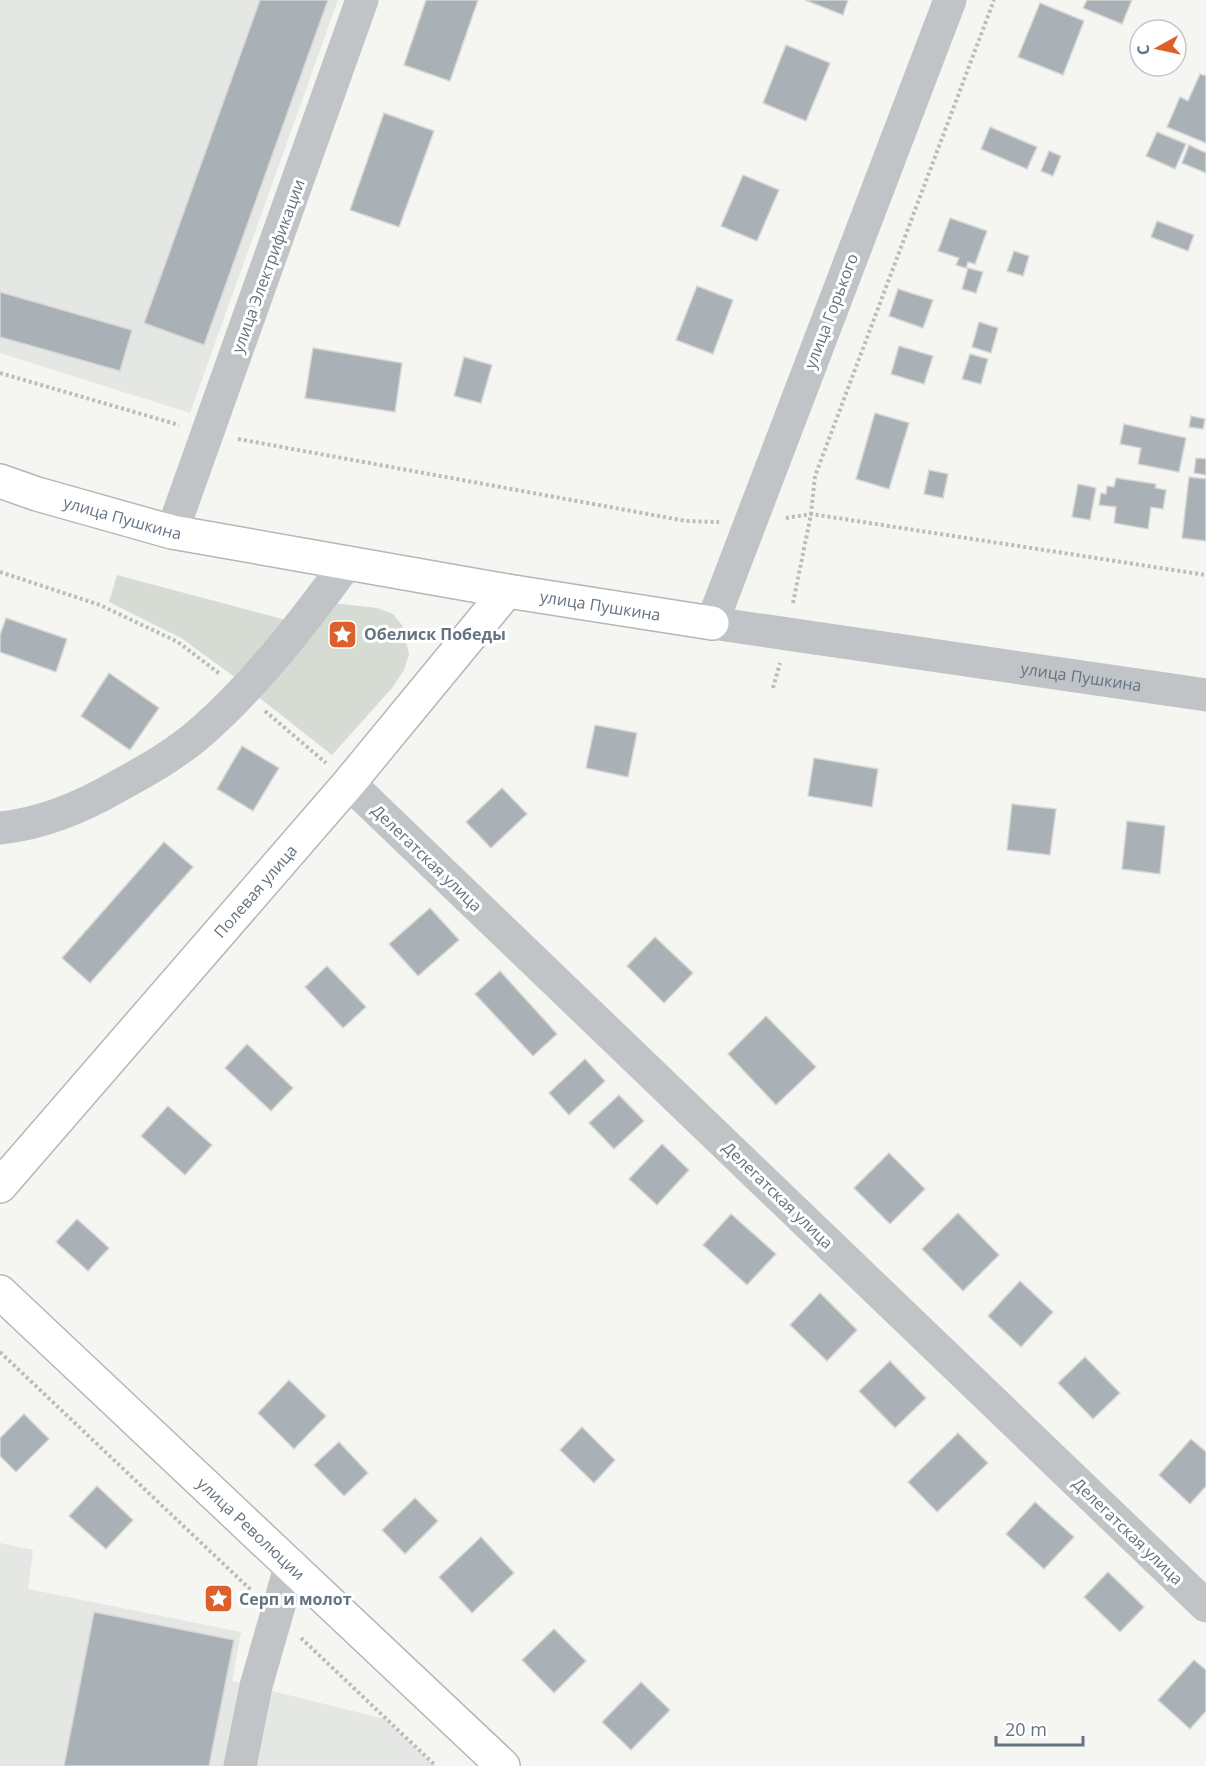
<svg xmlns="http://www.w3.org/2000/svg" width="1206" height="1766" viewBox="0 0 1206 1766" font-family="'Open Sans',sans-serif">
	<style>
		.built { fill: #e5e7e5 }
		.green { fill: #d6dcd3 }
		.building { fill: #a9b1b6; stroke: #d6d6d4; stroke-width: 1.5 }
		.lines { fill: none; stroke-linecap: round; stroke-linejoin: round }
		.major-casing { stroke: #b3b7bb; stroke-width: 36 }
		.path { stroke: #babcbe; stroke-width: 4; stroke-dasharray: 3 3; stroke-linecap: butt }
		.minor { stroke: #c0c4c7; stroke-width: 33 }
		.major { stroke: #fff; stroke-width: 33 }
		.labels { text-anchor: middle; stroke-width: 6; stroke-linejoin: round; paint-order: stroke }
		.street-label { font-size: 16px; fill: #657382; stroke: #fff }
		.poi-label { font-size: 16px; font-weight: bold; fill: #657382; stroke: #fff; text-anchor: start }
	</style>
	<rect width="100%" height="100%" fill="#f5f5f2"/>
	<!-- built -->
	<g class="built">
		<path d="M0,0h338l-148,413 -190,-60z"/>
		<path d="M0,1543l33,7 -5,39 213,43 -9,49 153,38 50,47h-435z"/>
	</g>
	<!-- green -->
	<g class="green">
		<path d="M117,575l173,46 -51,59 -58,-42 -72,-36z"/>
		<path d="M332,603l45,5 16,6 9,11 7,29 -5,16 -12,18 -60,67 -75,-59z"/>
	</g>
	<!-- building -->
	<g class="building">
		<path d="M260,0h68l-124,345 -60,-22z"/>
		<path d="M426,0h52l-28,81 -46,-16z"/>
		<path d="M805,0h43l-5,15z"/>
		<path d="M1087,0h45l-10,24 -39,-16z"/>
		<path d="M1040,3l44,18 -21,54 -45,-18z"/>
		<path d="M786,45l44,18 -24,58 -43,-18z"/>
		<path d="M1200,74l6,2v67l-39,-16 13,-30 8,4z"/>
		<path d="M384,113l50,18 -35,96 -49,-17z"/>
		<path d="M990,127l47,20 -10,22 -46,-20z"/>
		<path d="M1157,132l29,12 -11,25 -29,-13z"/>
		<path d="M1189,145l17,8v20l-24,-10z"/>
		<path d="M1049,151l12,5 -8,20 -12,-5z"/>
		<path d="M743,175l36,15 -22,51 -36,-15z"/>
		<path d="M950,218l37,13 -12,33 -7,-2 -2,6 -10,-3 3,-7 -21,-7z"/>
		<path d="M1157,221l37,14 -6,16 -37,-14z"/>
		<path d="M1014,251l15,5 -6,20 -16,-5z"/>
		<path d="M968,268l15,4 -7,21 -14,-4z"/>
		<path d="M697,286l36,14 -20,54 -37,-14z"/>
		<path d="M898,289l35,11 -10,28 -34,-12z"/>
		<path d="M0,292l132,38 -12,41 -120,-34z"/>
		<path d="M979,322l19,6 -7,25 -19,-6z"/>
		<path d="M899,346l34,10 -9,28 -33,-10z"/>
		<path d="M313,348l89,15 -7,49 -90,-14z"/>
		<path d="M970,354l18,5 -7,25 -19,-5z"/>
		<path d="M464,357l28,8 -11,38 -27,-7z"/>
		<path d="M875,413l34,10 -20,66 -33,-10z"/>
		<path d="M1191,416l14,3 -2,10 -14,-2z"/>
		<path d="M1124,424l62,14 -7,34 -41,-8 3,-16 -21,-4z"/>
		<path d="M1196,458l10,1v16l-12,-2z"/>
		<path d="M929,470l19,4 -5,24 -19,-4z"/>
		<path d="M1189,477l17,2v62l-24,-3z"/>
		<path d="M1116,478l40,6 -1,4 11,2 -3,19 -12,-2 -3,22 -34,-6 2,-16 -17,-2 2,-12 5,1 1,-8 7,1z"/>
		<path d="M1078,484l18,4 -6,32 -18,-3z"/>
		<path d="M6,618l61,21 -11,33 -56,-20v-17z"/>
		<path d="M109,673l50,35 -29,42 -49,-34z"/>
		<path d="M595,725l42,8 -9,44 -42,-9z"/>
		<path d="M242,746l37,22 -26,43 -36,-22z"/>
		<path d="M814,758l64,11 -6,38 -64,-11z"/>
		<path d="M502,788l25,26 -36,34 -25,-26z"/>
		<path d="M1012,804l44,5 -6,46 -43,-5z"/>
		<path d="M1127,821l38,5 -5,48 -38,-5z"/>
		<path d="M164,842l29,25 -103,116 -28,-25z"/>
		<path d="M430,908l29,32 -41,36 -29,-32z"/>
		<path d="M655,937l38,36 -29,30 -37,-37z"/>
		<path d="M327,966l39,41 -23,21 -38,-41z"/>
		<path d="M500,971l57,63 -24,22 -58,-62z"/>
		<path d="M766,1016l50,51 -40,38 -48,-51z"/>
		<path d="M247,1044l46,44 -22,23 -46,-43z"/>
		<path d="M585,1059l20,22 -36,34 -20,-22z"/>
		<path d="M619,1095l25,26 -30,28 -25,-26z"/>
		<path d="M168,1106l44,39 -27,30 -44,-39z"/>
		<path d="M662,1144l27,26 -32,35 -28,-26z"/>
		<path d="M889,1153l36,36 -35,35 -36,-36z"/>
		<path d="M958,1213l41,42 -36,36 -41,-42z"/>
		<path d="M731,1214l45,40 -29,31 -44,-40z"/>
		<path d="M77,1219l32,29 -21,23 -32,-29z"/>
		<path d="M1020,1281l33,31 -32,35 -33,-31z"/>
		<path d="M820,1293l37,37 -30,31 -37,-36z"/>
		<path d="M1085,1357l35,36 -27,26 -35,-36z"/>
		<path d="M890,1361l36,37 -31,30 -36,-37z"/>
		<path d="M289,1380l37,36 -32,33 -36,-36z"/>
		<path d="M24,1414l25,25 -33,33 -16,-16v-18z"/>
		<path d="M582,1427l33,33 -21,23 -34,-33z"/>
		<path d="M958,1433l30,30 -51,49 -29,-30z"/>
		<path d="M1191,1439l15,13v34l-16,18 -31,-29z"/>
		<path d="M339,1442l29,31 -24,23 -30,-31z"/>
		<path d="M97,1486l36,34 -27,29 -37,-33z"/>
		<path d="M415,1498l23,23 -33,33 -23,-24z"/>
		<path d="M1035,1502l39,35 -30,32 -38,-35z"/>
		<path d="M481,1537l33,36 -42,40 -33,-36z"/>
		<path d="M1108,1572l36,35 -24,25 -36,-35z"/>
		<path d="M94,1612l140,28 -25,126h-145z"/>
		<path d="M554,1629l32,32 -32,32 -32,-33z"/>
		<path d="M1194,1660l12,10v41l-16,18 -32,-29z"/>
		<path d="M641,1682l29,28 -39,40 -29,-28z"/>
	</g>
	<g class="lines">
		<defs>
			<g id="major">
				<path id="s2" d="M0,481l37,13 135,38 335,59 205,32"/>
				<path id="s3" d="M0,1186l349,-403 158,-192"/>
				<path id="s4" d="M0,1292l503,474"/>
			</g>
		</defs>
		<!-- major casing -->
		<use href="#major" class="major-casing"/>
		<!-- path -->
		<g class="path">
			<path d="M0,373l179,52"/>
			<path d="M238,439l448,82 33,1"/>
			<path d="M786,518l25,-4 395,61"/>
			<path d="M0,572l100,33 78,37 42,32"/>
			<path d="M793,603l18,-89 4,-38 179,-476"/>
			<path d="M773,688l7,-25"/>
			<path d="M265,711l61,52"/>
			<path d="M0,1352l252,239"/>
			<path d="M301,1638l135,128"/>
		</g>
		<!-- minor -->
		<g class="minor">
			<path id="s1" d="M950,0l-238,623 494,72"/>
			<path d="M172,532l190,-532"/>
			<path d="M349,783l857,823"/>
			<path d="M0,828c42,-4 84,-22 120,-43 27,-15 56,-31 80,-52 57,-50 102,-109 147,-170"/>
			<path d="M240,1766l16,-80 35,-122"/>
		</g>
		<!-- major -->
		<use href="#major" class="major"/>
	</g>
	<!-- icons -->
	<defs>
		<symbol id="sight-square" viewBox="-11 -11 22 22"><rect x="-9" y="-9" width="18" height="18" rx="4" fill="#dd5f2a" stroke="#fff"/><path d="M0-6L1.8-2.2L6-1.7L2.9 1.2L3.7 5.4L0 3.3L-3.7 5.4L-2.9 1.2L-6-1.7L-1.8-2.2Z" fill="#fff"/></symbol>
	</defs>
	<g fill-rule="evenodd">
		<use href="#sight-square" x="326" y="618" width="33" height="33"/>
		<use href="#sight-square" x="202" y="1582" width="33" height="33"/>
	</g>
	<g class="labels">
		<!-- street labels -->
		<g class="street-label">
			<text transform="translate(268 266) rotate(-70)" y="6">улица Электрификации</text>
			<text transform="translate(831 311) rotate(-69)" y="6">улица Горького</text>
			<text dy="6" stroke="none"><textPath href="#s2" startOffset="128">улица Пушкина</textPath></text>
			<text dy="6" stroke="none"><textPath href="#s2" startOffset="614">улица Пушкина</textPath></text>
			<text dy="6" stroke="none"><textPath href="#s1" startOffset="1040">улица Пушкина</textPath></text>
			<text transform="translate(427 858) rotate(44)" y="6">Делегатская улица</text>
			<text dy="6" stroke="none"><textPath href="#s3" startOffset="390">Полевая улица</textPath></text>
			<text transform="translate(778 1195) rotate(44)" y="6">Делегатская улица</text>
			<text dy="6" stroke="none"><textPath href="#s4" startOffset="345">улица Революции</textPath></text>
			<text transform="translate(1128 1531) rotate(44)" y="6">Делегатская улица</text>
		</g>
		<!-- poi labels -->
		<g class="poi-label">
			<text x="364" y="640">Обелиск Победы</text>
			<text x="239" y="1605">Серп и молот</text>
		</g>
	</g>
	<!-- north arrow -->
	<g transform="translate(1158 48) rotate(262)"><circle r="28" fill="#ffffff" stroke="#c1c7cd" stroke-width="1.5"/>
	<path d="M0-4.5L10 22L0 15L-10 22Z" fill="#dd5f2a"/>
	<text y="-9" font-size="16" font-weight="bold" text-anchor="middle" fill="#657382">С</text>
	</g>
	<!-- scale -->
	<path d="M996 1736v9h87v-9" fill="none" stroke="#657382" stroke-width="3"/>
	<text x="1005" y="1736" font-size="18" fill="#657382" stroke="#ffffff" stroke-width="4.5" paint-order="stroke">20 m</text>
</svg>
